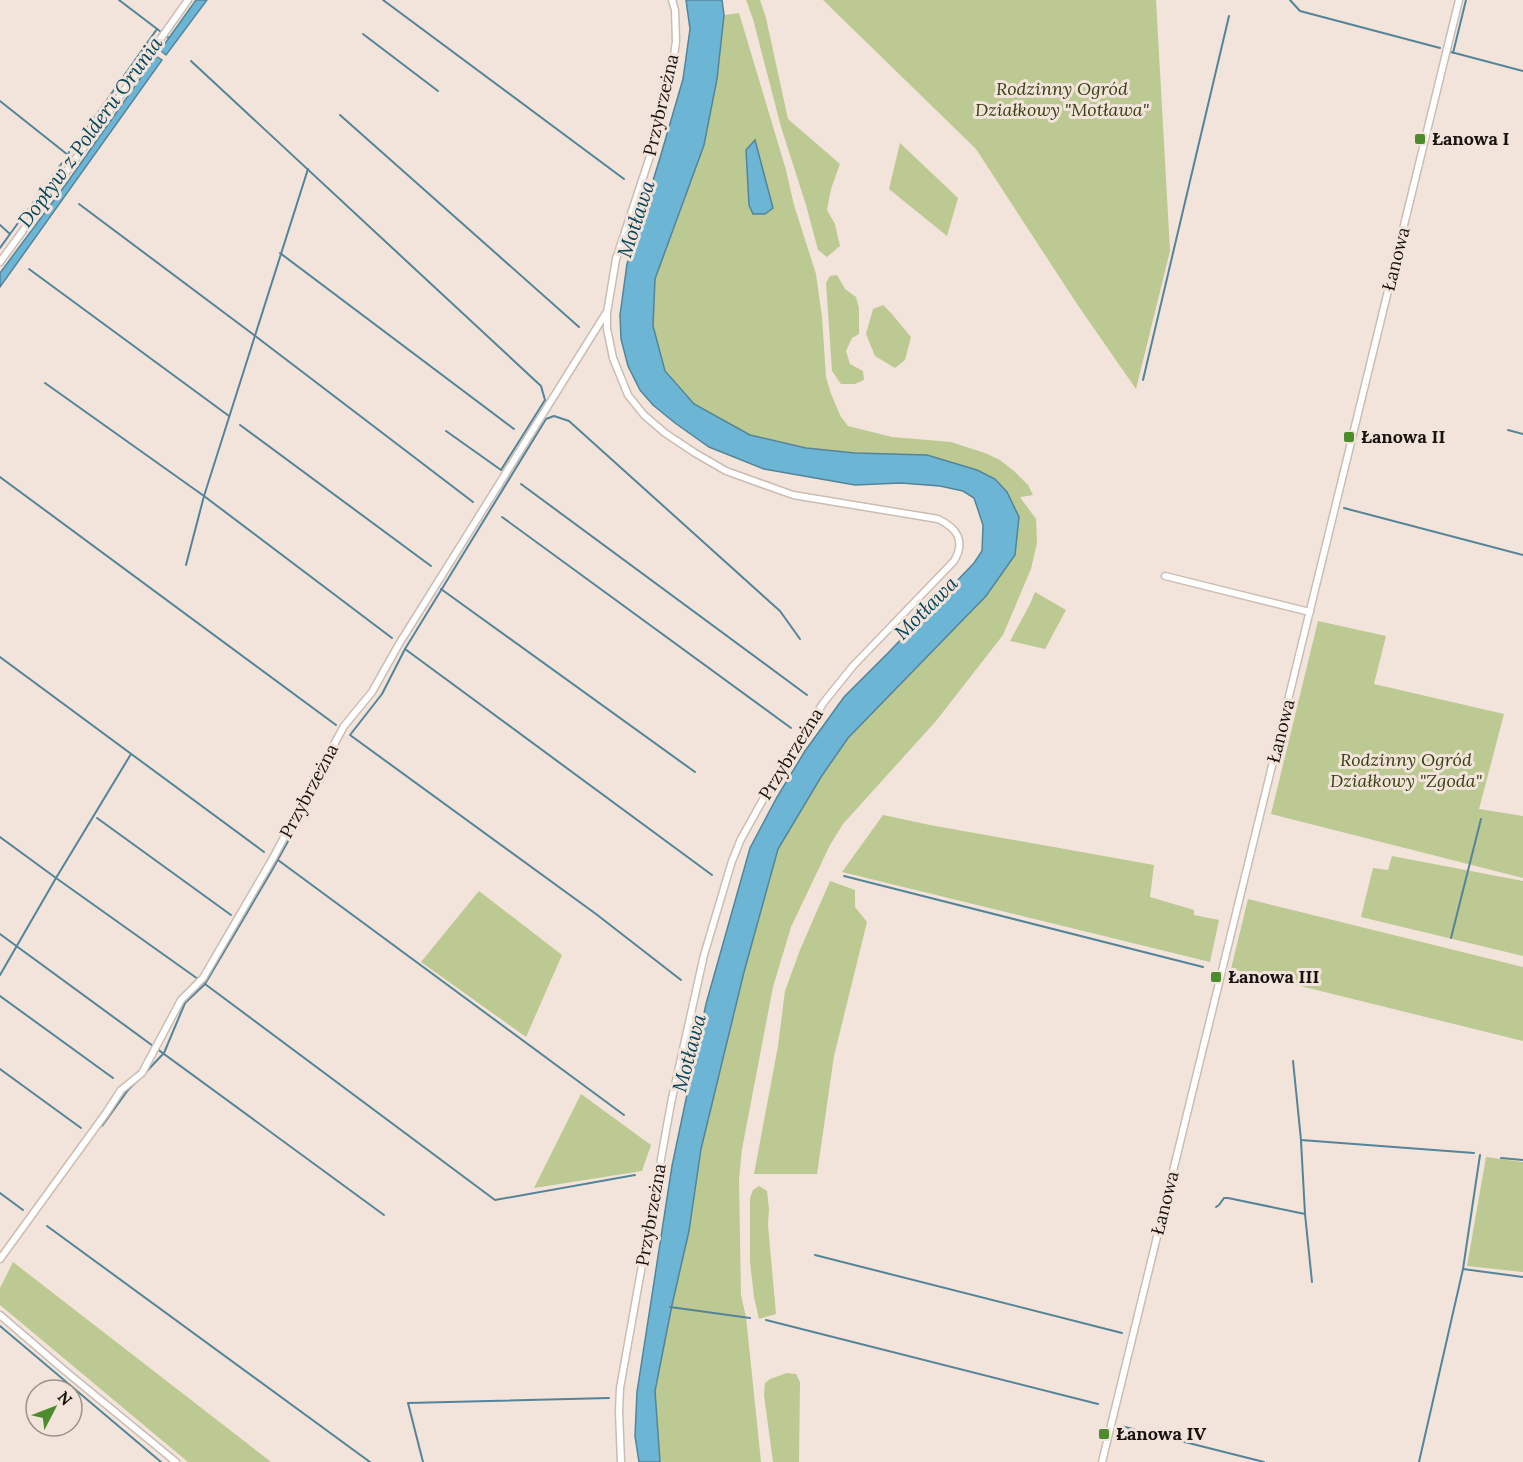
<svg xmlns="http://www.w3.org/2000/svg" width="1523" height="1462" viewBox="0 0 1523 1462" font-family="Lora,serif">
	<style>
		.green { fill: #bcc992 }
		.water { fill: #6db5d5; stroke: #54849a; stroke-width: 1.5 }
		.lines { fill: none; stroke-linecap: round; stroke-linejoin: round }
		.stream { stroke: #54849a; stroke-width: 2 }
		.street-casing { stroke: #cabdb3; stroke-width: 9 }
		.street { stroke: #fff; stroke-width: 6 }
		.poi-dot { fill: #4c8c2d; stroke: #f2e4da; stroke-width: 2 }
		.labels { text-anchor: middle; stroke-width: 6; stroke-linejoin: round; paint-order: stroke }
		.park-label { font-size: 18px; font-style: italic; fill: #373f10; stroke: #f2e4da }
		.street-label { font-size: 18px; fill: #181310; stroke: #f2e4da }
		.poi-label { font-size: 18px; font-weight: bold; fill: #181310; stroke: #f2e4da; text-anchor: start }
		.water-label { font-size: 20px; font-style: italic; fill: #05455b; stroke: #f2e4da }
	</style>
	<rect width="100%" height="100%" fill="#f2e4da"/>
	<!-- green -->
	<g class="green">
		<path d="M746,0h14l6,18 22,101 52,45 -9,25 -4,21 8,14 5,22 -13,11 -9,-7 -12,-45 -25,-78 -28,-108z"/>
		<path d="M823,0h333l14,251 -34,138 -59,-85 -101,-155z"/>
		<path d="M739,13l47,157 8,35 22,69 6,43 4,60 5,17 10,23 7,9 44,11 59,5 34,11 15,7 14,11 14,14 5,10 -13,2 16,22 1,24 -6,26 -28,66 -67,86 -93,103 -13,21 -39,82 -18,60 -31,162 -3,30 2,116 5,22 15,145h-101l-5,-71 17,-86 17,-74 12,-82 43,-177 34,-123 43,-72 27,-39 138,-142 21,-104 -152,-39 -49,-5 -56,-13 -56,-31 -29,-33 -12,-45 2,-47 49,-134 13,-66 7,-64z"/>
		<path d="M900,143l58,55 -11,38 -58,-47z"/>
		<path d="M837,275l8,14 11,8 3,11v26l-7,4 -6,13 4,13 13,7 1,9 -9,4h-14l-9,-13 -6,-88 4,-7z"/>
		<path d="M883,305l8,8 20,24 -6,23 -10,8 -20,-12 -9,-22 7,-25z"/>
		<path d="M1035,592l31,18 -21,39 -35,-8 20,-37z"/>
		<path d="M1318,621l68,15 -12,48 130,30 -25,95 44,7v62l-252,-64z"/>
		<path d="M883,815l47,10 224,40 -4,32 44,13v5l25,5 -9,42 -368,-90z"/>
		<path d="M1392,856l131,25v75l-162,-39 12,-49 15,2z"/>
		<path d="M830,881l25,9v17l12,15 -33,134 -17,118h-63l24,-128 7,-55 15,-41z"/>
		<path d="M479,891l83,64 -36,82 -105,-75z"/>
		<path d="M1248,899l275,68v74l-292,-72z"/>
		<path d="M581,1094l70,51 -9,26 -108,17z"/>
		<path d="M1486,1157l37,5v110l-56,-6z"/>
		<path d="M759,1186l8,5 2,18 -1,16 8,89 -17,5 -5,-22 -4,-35v-64l3,-8z"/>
		<path d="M13,1262l258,200h-83l-188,-157v-17z"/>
		<path d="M787,1373l9,1 4,8 -1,80h-26l-9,-67 1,-12 5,-4z"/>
	</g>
	<!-- water -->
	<g class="water">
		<path d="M196,0h11l-41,55 -5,-4v-2z"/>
		<path d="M686,0h36l2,15 -7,64 -13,66 -49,134 -2,47 12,45 29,33 56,31 56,13 49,5 72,2 50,15 18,9 12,13 12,25 -4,38 -29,41 -138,142 -27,39 -43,72 -34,123 -43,177 -12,82 -17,74 -17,86 5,71h-21l-4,-26 2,-44 35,-226 34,-162 44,-156 27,-51 28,-46 39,-54 44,-44 86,-90 8,-12 1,-26 -9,-27 -11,-7 -23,-5 -39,-3 -46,2 -91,-16 -55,-22 -34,-24 -22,-18 -13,-15 -12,-24 -7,-27 -1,-24 7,-51 33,-106 23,-79 7,-50z"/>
		<path d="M156,56l6,4 -162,227v-14l69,-93z"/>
		<path d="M755,140l18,68 -8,6h-12l-4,-9 -3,-55z"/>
	</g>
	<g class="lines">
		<!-- stream -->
		<g class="stream">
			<path d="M119,0l50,38"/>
			<path d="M383,0l241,179"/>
			<path d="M1290,0l10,11 140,37"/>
			<path d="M363,34l75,57"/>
			<path d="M1451,52l72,19"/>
			<path d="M1453,53l13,-53"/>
			<path d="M191,61l350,325 4,14 -44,70 -55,-39"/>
			<path d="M0,101l68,54 1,-3"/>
			<path d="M340,115l239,212"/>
			<path d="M75,145l82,-116"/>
			<path d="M79,204l175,131 219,167"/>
			<path d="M0,225l10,9 52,-71"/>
			<path d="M0,248l10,-14"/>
			<path d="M280,253l234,176"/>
			<path d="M29,269l200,147"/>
			<path d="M1143,380l86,-364"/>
			<path d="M45,383l159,113 188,142"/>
			<path d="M240,425l191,141"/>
			<path d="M1508,430l15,4"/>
			<path d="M0,477l336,248"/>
			<path d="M521,484l286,211"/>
			<path d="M1344,508l179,47"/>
			<path d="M502,517l289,211"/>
			<path d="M186,565l18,-69 104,-327"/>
			<path d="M441,589l254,183"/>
			<path d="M405,649l307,226"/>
			<path d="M0,657l264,195"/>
			<path d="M97,818l134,97"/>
			<path d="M0,837l56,41 149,106 290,216 140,-25"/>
			<path d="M278,860l346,255"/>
			<path d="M844,876l359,91"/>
			<path d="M0,934l384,281"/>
			<path d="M1451,938l30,-119"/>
			<path d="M0,975l56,-97 75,-124"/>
			<path d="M681,980l-85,-66 -246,-179 32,-41 23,-45 141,-230 8,-3 15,5 211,190 20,28"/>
			<path d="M0,996l113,82"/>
			<path d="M1293,1061l8,79 173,13"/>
			<path d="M0,1069l81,59"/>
			<path d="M145,1073l19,-20 21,-50 20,-19 66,-112 37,-67 11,-17 21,-39"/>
			<path d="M102,1126l26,-36 13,-13"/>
			<path d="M1301,1141l4,73 7,68"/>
			<path d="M1501,1158l22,2"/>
			<path d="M0,1193l23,17"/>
			<path d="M1216,1207l3,-2 5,-7h4l77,16"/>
			<path d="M47,1226l323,236"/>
			<path d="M815,1255l307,78"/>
			<path d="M1463,1269l60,8"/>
			<path d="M670,1307l80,11"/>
			<path d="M766,1320l332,84"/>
			<path d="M0,1326l161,136"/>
			<path d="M1121,1426l143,36"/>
			<path d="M423,1462l-15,-59 201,-5"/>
			<path d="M1419,1462l44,-193 17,-114"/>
		</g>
		<defs>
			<g id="street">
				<path d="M0,262l74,-101 114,-161"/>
				<path d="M1165,576l145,36"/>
				<path d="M0,1259l106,-146 15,-23 21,-17 39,-73 22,-22 70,-120 71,-132 28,-34 27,-48 207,-331"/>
				<path d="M0,1315l64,55 112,92"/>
				<path d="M621,1462l-2,-51 1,-23 51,-285 33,-148 28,-94 9,-22 39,-70 44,-67 29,-36 101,-105c12,-20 3,-33 -16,-42l-145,-24 -67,-24 -31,-18 -30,-20 -21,-18 -16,-20 -15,-37 -6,-29v-16l9,-54 45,-136 10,-45 5,-37 -1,-31 -3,-10"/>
				<path d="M1102,1462l357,-1462"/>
			</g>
		</defs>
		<!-- street casing -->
		<use href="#street" class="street-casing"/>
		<!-- street -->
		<use href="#street" class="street"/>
	</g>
	<!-- markers -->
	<g class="poi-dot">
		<rect x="1414" y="133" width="12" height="12" rx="3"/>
		<rect x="1343" y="431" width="12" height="12" rx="3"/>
		<rect x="1210" y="971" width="12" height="12" rx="3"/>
		<rect x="1098" y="1428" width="12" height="12" rx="3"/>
	</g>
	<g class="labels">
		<!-- park labels -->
		<g class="park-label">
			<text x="1062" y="95">Rodzinny Ogród<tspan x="1062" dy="21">Działkowy "Motława"</tspan></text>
			<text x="1406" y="766">Rodzinny Ogród<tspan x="1406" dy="21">Działkowy "Zgoda"</tspan></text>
		</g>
		<!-- street labels -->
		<g class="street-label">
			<text transform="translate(661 105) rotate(-77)" y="6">Przybrzeżna</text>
			<text transform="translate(1396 259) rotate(-76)" y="6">Łanowa</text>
			<text transform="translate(1281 731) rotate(-76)" y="6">Łanowa</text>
			<text transform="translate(791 754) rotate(-58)" y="6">Przybrzeżna</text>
			<text transform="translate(309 791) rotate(-62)" y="6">Przybrzeżna</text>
			<text transform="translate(1165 1203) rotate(-76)" y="6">Łanowa</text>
			<text transform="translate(651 1215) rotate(-80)" y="6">Przybrzeżna</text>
		</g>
		<!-- poi labels -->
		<g class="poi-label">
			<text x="1432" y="145">Łanowa I</text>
			<text x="1361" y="443">Łanowa II</text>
			<text x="1228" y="983">Łanowa III</text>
			<text x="1116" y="1440">Łanowa IV</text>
		</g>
		<!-- water labels -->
		<g class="water-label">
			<text transform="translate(90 132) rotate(-54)" y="7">Dopływ z Polderu Orunia</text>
			<text transform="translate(636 219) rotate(-72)" y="7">Motława</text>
			<text transform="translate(926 608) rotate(-45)" y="7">Motława</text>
			<text transform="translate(689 1053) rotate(-75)" y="7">Motława</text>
		</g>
	</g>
	<!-- north arrow -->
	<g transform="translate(54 1408) rotate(48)"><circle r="28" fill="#f2e4da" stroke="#9b9089" stroke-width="1.5"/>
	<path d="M0-4.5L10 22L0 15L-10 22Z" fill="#4c8c2d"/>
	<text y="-9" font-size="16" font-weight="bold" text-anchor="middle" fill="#181310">N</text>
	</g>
</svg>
